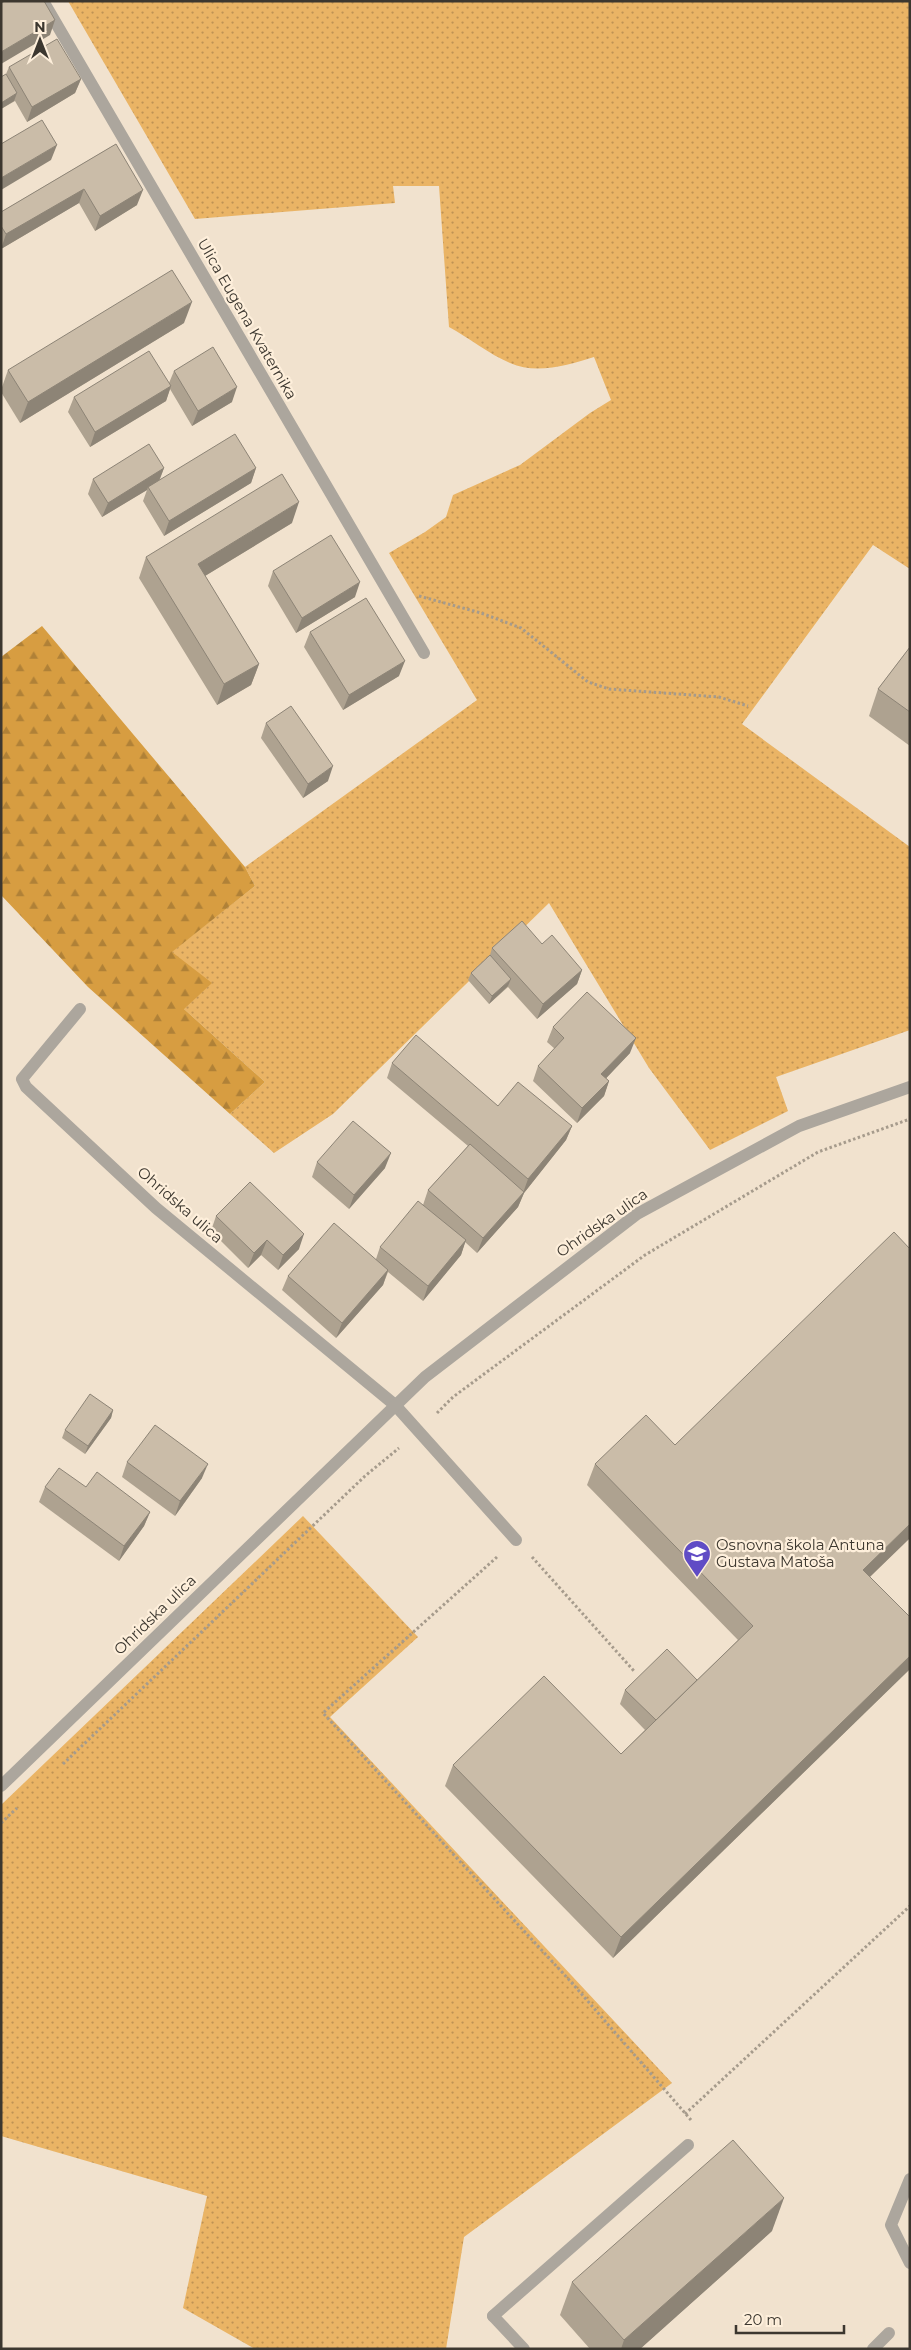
<svg xmlns="http://www.w3.org/2000/svg" width="911" height="2350" viewBox="0 0 911 2350" font-family="Montserrat,sans-serif">
	<style>
		.grass { fill: url(#grass-dots) }
		.forest { fill: url(#forest-firs) }
		.lines { fill: none; stroke-linecap: round; stroke-linejoin: round }
		.path { stroke: #a69b8c; stroke-width: 3; stroke-dasharray: 2.5 2.5; stroke-linecap: butt }
		.lane { stroke: #aca69d; stroke-width: 12 }
		.street { stroke: #aca69d; stroke-width: 12 }
		.wall { fill: #aea290 }
		.shaded-wall { fill: #8d8476 }
		.building { fill: #cabca8; stroke: #8d8476 }
		.labels { text-anchor: middle; stroke-width: 4.5; stroke-linejoin: round; paint-order: stroke }
		.street-label { font-size: 15px; fill: #3c372f; stroke: #feefdb }
		.poi-label { font-size: 15px; fill: #3c372f; stroke: #feefdb; text-anchor: start }
	</style>
	<defs>
		<pattern id="grass-dots" width="8" height="8" patternUnits="userSpaceOnUse" patternTransform="scale(1.25)"><rect width="8" height="8" fill="#eab465"/><path d="M2 2h.1M6 6h.1" fill="none" stroke="#bf9354" stroke-width="1.8" stroke-linecap="round"/></pattern>
		<pattern id="forest-firs" width="22" height="20" patternUnits="userSpaceOnUse" patternTransform="scale(1.25)"><rect width="22" height="20" fill="#d79d41"/><path d="M5 1l3.5 6h-7zM16 11l3.5 6h-7z" fill="#b08137"/></pattern>
	</defs>
	<rect width="100%" height="100%" fill="#f1e2ce"/>
	<!-- grass -->
	<g class="grass">
		<path d="M68,1h842v568l-37,-24 -131,179 168,123v183l-134,47 12,34 -78,39 -61,-82 -100,-165 -216,211 -59,39 -44,-39 35,-32 -81,-73 -13,-57 84,-66 -10,-19 232,-167 -88,-147 36,-21 21,-15 7,-22 67,-30 70,-52 21,-13 -17,-43c-25,8 -58,18 -84,6 -21,-9 -41,-25 -61,-36l-10,-141h-46l2,17 -200,16z"/>
		<path d="M303,1516l115,121 -88,80 342,366 -208,154 -18,112h-191l-72,-41 24,-112 -206,-60v-331z"/>
	</g>
	<!-- forest -->
	<path class="forest" d="M42,626l203,241 10,19 -83,66 40,31 -28,26 81,73 -35,32 -142,-127 -87,-92v-238z"/>
	<g class="lines">
		<!-- path -->
		<g class="path">
			<path d="M419,596l62,17 40,15 67,54 21,7 110,8 29,9"/>
			<path d="M437,1413l16,-16 192,-142 173,-103 92,-33"/>
			<path d="M497,1557l-174,156 249,270 119,137"/>
			<path d="M532,1557l102,114"/>
			<path d="M63,1764l302,-288 34,-28"/>
			<path d="M1,1823l16,-15"/>
			<path d="M685,2114l225,-208"/>
		</g>
		<!-- lane -->
		<g class="lane">
			<path d="M395,1405l121,135"/>
			<path d="M910,2179l-19,46 19,38"/>
			<path d="M493,2316l195,-171"/>
			<path d="M873,2349l16,-16"/>
		</g>
		<!-- street -->
		<g class="street">
			<path d="M43,1l381,652"/>
			<path d="M80,1009l-58,70 4,8 130,121 239,197"/>
			<path d="M1,1786l424,-409 212,-163 162,-88 111,-39"/>
			<path d="M493,2316l31,33"/>
		</g>
	</g>
	<!-- wall -->
	<g class="wall">
		<path d="M9,67l72,12 -6,14 -48,29 -12,-21 -14,8 5,-35z"/>
		<path d="M116,144l21,61 -42,26 -16,-28 -78,46v-37z"/>
		<path d="M184,323l-164,100 -19,-31v-2l7,-20z"/>
		<path d="M174,371l58,31 -40,24 -22,-37 -4,12 -76,46 -22,-35 6,-15 95,-14z"/>
		<path d="M164,468l-4,11 96,-11 -5,15 -87,53 -21,-35 4,-11 -45,27 -14,-23 5,-15z"/>
		<path d="M292,523l-87,53 54,88 -8,21 -34,20 -78,-127 7,-21z"/>
		<path d="M273,571l82,26 -59,36 -28,-47z"/>
		<path d="M310,632l89,44 -56,34 -39,-63z"/>
		<path d="M910,647v99l-41,-30 9,-27z"/>
		<path d="M266,723l62,58 -25,17 -42,-60z"/>
		<path d="M542,944l40,26 -5,14 -40,35 -29,-32 -19,17 -21,-24 3,-7 19,-18 2,-7z"/>
		<path d="M553,1027l77,26 -24,25 3,3 -5,15 -27,27 -44,-42 5,-15 17,-17 -8,-7z"/>
		<path d="M392,1063l106,43 74,20 -6,14 -42,53 -6,14 -41,46 -12,-11 -4,13 -38,46 -35,-29 -5,13 -47,53 -54,-48 6,-14 88,-17 4,-12 52,-34 -9,-8 5,-15 40,-44 -81,-68z"/>
		<path d="M317,1162l68,6 -36,41 -37,-32z"/>
		<path d="M216,1216l83,33 -21,21 -17,-15 -13,13 -37,-37z"/>
		<path d="M910,1249v289l-40,39 40,40v52l-297,289 -168,-172 8,-21 168,-11 24,-24 -25,-26 5,-14 72,-10 41,-40 -151,-155 8,-21 80,-19z"/>
		<path d="M113,1410l-2,8 -26,36 -23,-16 3,-8z"/>
		<path d="M127,1462l75,16 -27,38 -53,-39z"/>
		<path d="M45,1487l105,25 -6,14 -25,35 -80,-59z"/>
		<path d="M772,2231l-132,118h-50l-30,-34 12,-33z"/>
	</g>
	<!-- shaded-wall -->
	<g class="shaded-wall">
		<path d="M55,20l-5,15 -49,29v-12z"/>
		<path d="M81,79l-6,14 -48,29 5,-15z"/>
		<path d="M17,93l-3,8 -13,8v-6z"/>
		<path d="M57,145l-6,15 -50,30v-12z"/>
		<path d="M84,189l-5,14 -78,46 5,-15z"/>
		<path d="M143,190l-6,15 -42,26 5,-15z"/>
		<path d="M192,302l-8,21 -164,100 8,-21z"/>
		<path d="M171,386l-5,15 -76,46 5,-15z"/>
		<path d="M237,387l-5,15 -40,24 6,-15z"/>
		<path d="M164,468l-6,15 -10,4 -1,3 -45,27 6,-14z"/>
		<path d="M256,468l-5,15 -87,53 5,-15z"/>
		<path d="M299,502l-7,21 -102,62 8,-21z"/>
		<path d="M360,582l-5,15 -59,36 6,-15z"/>
		<path d="M405,661l-6,15 -56,34 6,-15z"/>
		<path d="M259,664l-8,21 -34,20 7,-21z"/>
		<path d="M333,766l-5,15 -25,17 5,-14z"/>
		<path d="M582,970l-5,14 -40,35 6,-15z"/>
		<path d="M511,979l-3,7 -19,18 3,-8z"/>
		<path d="M636,1038l-6,15 -34,36 5,-15z"/>
		<path d="M609,1081l-5,15 -27,27 5,-15z"/>
		<path d="M572,1126l-6,14 -42,53 -6,14 -41,46 6,-15 40,-45 5,-14z"/>
		<path d="M391,1153l-6,15 -36,41 5,-14z"/>
		<path d="M304,1234l-5,15 -21,21 5,-15z"/>
		<path d="M267,1240l-6,15 -13,13 6,-15z"/>
		<path d="M466,1240l-5,15 -38,46 5,-15z"/>
		<path d="M388,1270l-5,15 -47,53 6,-15z"/>
		<path d="M113,1410l-2,8 -26,36 3,-8z"/>
		<path d="M208,1464l-6,14 -27,38 5,-15z"/>
		<path d="M150,1512l-6,14 -25,35 5,-15z"/>
		<path d="M910,1524v14l-55,53 8,-21z"/>
		<path d="M910,1656v13l-297,289 8,-21z"/>
		<path d="M784,2198l-12,33 -132,118h-19l3,-9z"/>
	</g>
	<!-- building -->
	<g class="building">
		<path d="M5,1h39l11,19 -54,32v-49z"/>
		<path d="M57,39l24,40 -49,28 -23,-40z"/>
		<path d="M6,74l11,19 -16,10v-26z"/>
		<path d="M42,120l15,25 -56,33v-34z"/>
		<path d="M116,144l27,46 -43,26 -16,-27 -78,45 -5,-8v-14z"/>
		<path d="M172,270l20,32 -164,100 -20,-32z"/>
		<path d="M213,347l24,40 -39,24 -24,-40z"/>
		<path d="M149,351l22,35 -76,46 -21,-35z"/>
		<path d="M235,434l21,34 -87,53 -21,-34z"/>
		<path d="M149,444l15,24 -56,35 -15,-24z"/>
		<path d="M282,474l17,28 -101,62 61,100 -35,20 -78,-127z"/>
		<path d="M331,535l29,47 -58,36 -29,-47z"/>
		<path d="M366,598l39,63 -56,34 -39,-63z"/>
		<path d="M910,647v65l-32,-23z"/>
		<path d="M291,706l42,60 -25,18 -42,-61z"/>
		<path d="M522,921l20,23 10,-9 30,35 -39,34 -51,-56z"/>
		<path d="M490,955l21,24 -19,17 -21,-23z"/>
		<path d="M587,992l49,46 -35,36 8,7 -27,27 -44,-42 26,-28 -11,-11z"/>
		<path d="M416,1035l82,71 20,-24 54,44 -44,53 -136,-116z"/>
		<path d="M353,1121l38,32 -37,42 -37,-33z"/>
		<path d="M470,1144l54,48 -41,46 -55,-48z"/>
		<path d="M250,1182l54,52 -21,21 -16,-15 -13,13 -38,-37z"/>
		<path d="M418,1201l48,39 -38,46 -48,-39z"/>
		<path d="M334,1223l54,47 -46,53 -54,-47z"/>
		<path d="M894,1232l16,17v275l-47,46 47,47v39l-289,281 -168,-172 91,-89 77,78 132,-128 -158,-162 51,-49 29,30z"/>
		<path d="M90,1394l23,16 -25,36 -23,-16z"/>
		<path d="M155,1425l53,39 -28,37 -53,-39z"/>
		<path d="M59,1468l27,19 11,-15 53,40 -26,34 -79,-59z"/>
		<path d="M667,1649l30,31 -41,40 -31,-30z"/>
		<path d="M733,2140l51,58 -160,142 -52,-58z"/>
	</g>
	<!-- icons -->
	<defs>
		<symbol id="school-pin" viewBox="-11 -11 22 30"><path d="M0 17L-7.5 6A9.5 9.5 0 1 1 7.5 6Z" fill="#604cc5" stroke="#feefdb"/><path d="M0-5L7-2L0 1L-7-2ZM-4 1L0 2.5L4 1V4Q0 6-4 4Z" fill="#fff"/></symbol>
	</defs>
	<g fill-rule="evenodd">
		<use href="#school-pin" x="681" y="1538" width="32" height="43"/>
	</g>
	<g class="labels">
		<!-- street labels -->
		<g class="street-label">
			<text transform="translate(247 319) rotate(60)" y="5">Ulica Eugena Kvaternika</text>
			<text transform="translate(180 1205) rotate(41)" y="5">Ohridska ulica</text>
			<text transform="translate(602 1223) rotate(-35)" y="5">Ohridska ulica</text>
			<text transform="translate(155 1615) rotate(-44)" y="5">Ohridska ulica</text>
		</g>
		<!-- poi labels -->
		<g class="poi-label">
			<text x="716" y="1550">Osnovna škola Antuna<tspan x="716" dy="17">Gustava Matoša</tspan></text>
		</g>
	</g>
	<!-- border -->
	<rect width="911" height="2350" fill="none" stroke="#3c372f" stroke-width="5"/>
	<!-- north arrow -->
	<g transform="translate(40 40)" stroke="#feefdb" stroke-width="4" paint-order="stroke">
	<path d="M0-4L9 19L0 12L-9 19Z" fill="#3c372f"/>
	<text y="-8" font-size="14" font-weight="bold" text-anchor="middle" fill="#3c372f">N</text>
	</g>
	<!-- scale -->
	<path d="M736 2325v8h108v-8" fill="none" stroke="#3c372f" stroke-width="2.5"/>
	<text x="744" y="2325" font-size="15" fill="#3c372f" stroke="#feefdb" stroke-width="4" paint-order="stroke">20 m</text>
</svg>
